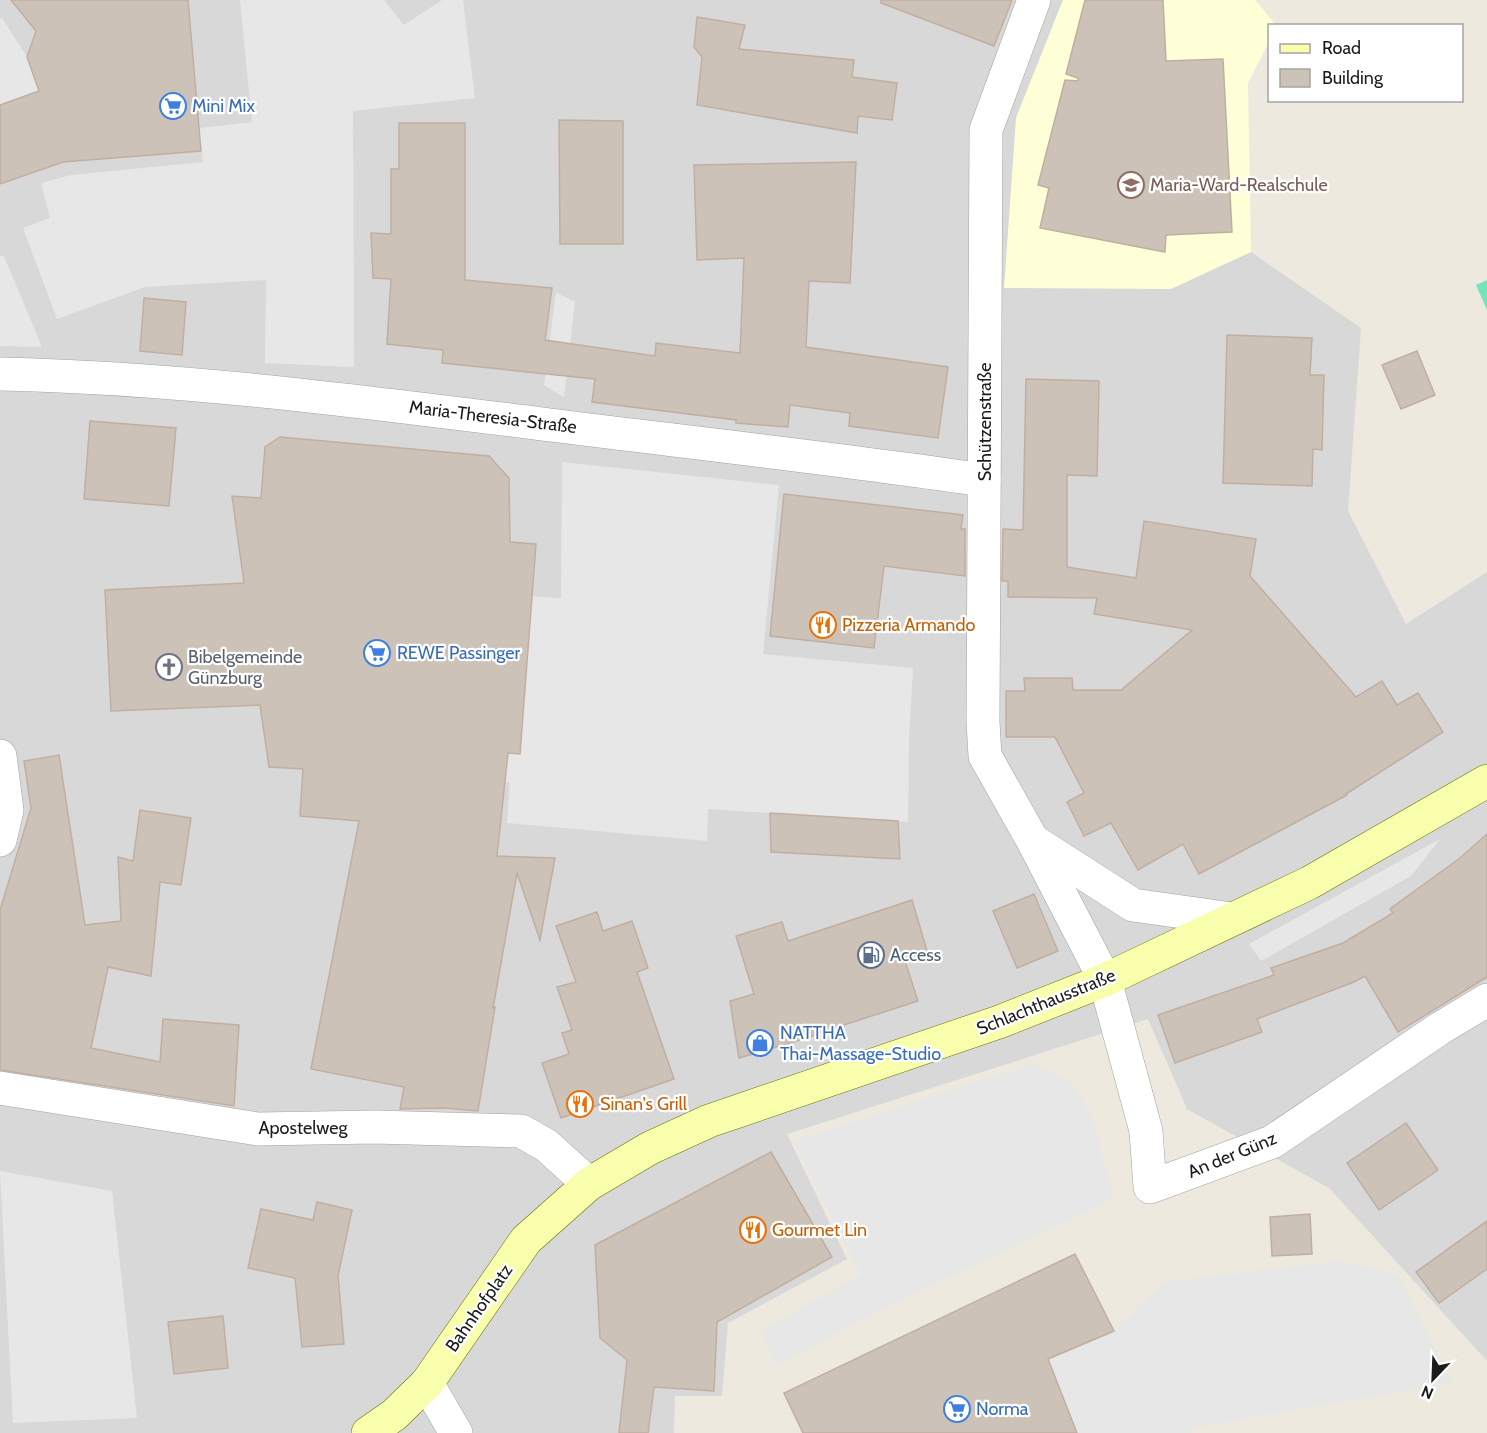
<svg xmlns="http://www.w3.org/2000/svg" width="1487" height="1433" viewBox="0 0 1487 1433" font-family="Cabin,sans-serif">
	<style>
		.residential { fill: #d9d8d8 }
		.education { fill: #feffd6 }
		.pitch { fill: #76e4bb }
		.parking { fill: #e7e7e7 }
		.building { fill: #cdc2b8; stroke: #c0afa1; stroke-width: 1.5 }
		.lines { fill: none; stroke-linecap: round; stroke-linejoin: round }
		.street-casing { stroke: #a2a2a2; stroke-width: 34 }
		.secondary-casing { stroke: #657300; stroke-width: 34 }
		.street { stroke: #fff; stroke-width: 33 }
		.secondary { stroke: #f9fead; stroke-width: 33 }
		.labels { text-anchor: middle; stroke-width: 4.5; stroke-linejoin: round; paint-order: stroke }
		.shop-label { font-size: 18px; fill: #366cbe; stroke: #fff; text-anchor: start }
		.education-label { font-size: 18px; fill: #785e54; stroke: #fff; text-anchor: start }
		.street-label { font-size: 18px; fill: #1b1b1b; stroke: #fff }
		.food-label { font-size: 18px; fill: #c56008; stroke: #fff; text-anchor: start }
		.worship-label { font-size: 18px; fill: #5b616d; stroke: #fff; text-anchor: start }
		.service-label { font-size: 18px; fill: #4e5e75; stroke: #fff; text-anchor: start }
	</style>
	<rect width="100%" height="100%" fill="#ede9df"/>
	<!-- residential -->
	<path class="residential" d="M0,0h1063l-47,118 154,171 81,-37 110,76 -13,183 58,113 81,-52v789l-158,-173 -142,-79 -39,-90 -361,115 60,125 -119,64 -6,73h-47l-1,37h-674z"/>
	<!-- education -->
	<path class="education" d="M1063,0h192l21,25 -6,1 -1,16 -21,41 3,169 -80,37 -167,-1 12,-170z"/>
	<!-- pitch -->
	<path class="pitch" d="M1487,280v30l-11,-25z"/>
	<!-- parking -->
	<g class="parking">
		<path d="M240,0h144l20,25 38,-25h21l12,98 -122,13 1,256 -89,-4 1,-83 -121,7 -88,32 -34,-91 27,-10 -9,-35 30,-8 132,-13 -4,-34 53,-6z"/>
		<path d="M2,18l25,39 12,35 -39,13v-86z"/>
		<path d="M0,256h4l38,91 -42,-1z"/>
		<path d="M556,292l19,10 -11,95 -20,-12z"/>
		<path d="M562,462l217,23 -16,169 150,14 -4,70 -1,84 -200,-13 -1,32 -200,-18 3,-40 -11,-3 11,-185 51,3z"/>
		<path d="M1440,839l-29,37 -150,85 -12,-17z"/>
		<path d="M1034,1064l36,18 20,32 24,84 -241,116 -97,52 -14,-35 99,-57 -68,-133z"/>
		<path d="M0,1171l112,20 25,227 -124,5z"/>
		<path d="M1341,1261l57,14 53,108 -259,45v5h-115l-29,-74 66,-28 50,-49z"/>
	</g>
	<!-- building -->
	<g class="building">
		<path d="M11,0h177l13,151 -138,11 -63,22v-79l39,-14 -12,-34 9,-26z"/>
		<path d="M881,0h131l-18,46 -113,-43z"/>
		<path d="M1085,0h78l3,61 57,-2 9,173 -66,3 -1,17 -125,-24 9,-40 -11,-3 27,-105 13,1v-3l-12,-4z"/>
		<path d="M697,17l48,8 -6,24 115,11 -2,17 45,6 -5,37 -34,-4 -1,17 -160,-28 5,-48 -8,-10z"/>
		<path d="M559,120l64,1v123h-63z"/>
		<path d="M399,123h66v157l87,8 -7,52 110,16 1,-13 84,10 4,-95 -47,2 -3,-95 162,-3 -6,121 -41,-2 -3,66 142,20 -10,71 -89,-12 1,-13 -60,-8 -2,22 -52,-4v-3l-144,-18 3,-23 -153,-16 1,-13 -56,-6 4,-65 -18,-1 -2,-45 20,1v-65h8z"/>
		<path d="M144,298l42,4 -4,53 -42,-4z"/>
		<path d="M1227,335l85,3 -2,37h14l-2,75 -9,-1 -1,37 -89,-3z"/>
		<path d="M1417,351l18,44 -34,14 -19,-44z"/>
		<path d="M1026,379l73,2 -2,95 -30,-1v92l69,11 8,-57 112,18 -6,37 106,121 26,-16 15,24 21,-12 25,39 -97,62 1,1 -148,79 -16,-30 -45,26 -27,-47 -27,13 -17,-34 17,-9 -29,-56h-49v-46h19l-1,-13h48l1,12h48l71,-60 -98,-16 3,-16 -89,-1v-16h-6l1,-52 20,1z"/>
		<path d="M90,421l86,7 -7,78 -85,-7z"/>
		<path d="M280,437l209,19 20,22 1,64 26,2 -16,210 -12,-1 -11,103 58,2 -15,82 -23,-67 -24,135 2,-1 -17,104 -34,-3 -44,1 4,-22 -93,-18 48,-248 -59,-5 3,-47 -34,-2 -9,-62 -149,6 -6,-121 139,-7 -12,-87 29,2 4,-51z"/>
		<path d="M784,494l179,21 -2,14h4v47l-81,-10 -10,82 -104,-12z"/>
		<path d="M59,755l26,170 36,-4 -3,-64 15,4 7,-51 51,8 -10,67 -21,-3 -9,94 -43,-9 -17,81 69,14 3,-43 76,6 -5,81 -234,-36v-160l31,-102 -7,-47z"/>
		<path d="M770,813l128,8 2,38 -129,-7z"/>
		<path d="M1487,834v143l-89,55 -33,-56 -11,6 -97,37 5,13 -87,31 -17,-48 116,-40 -3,-7 72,-25 50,-30 -3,-4 70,-51z"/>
		<path d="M1034,894l24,57 -41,17 -24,-57z"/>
		<path d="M912,900l15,51 -23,7 14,43 -102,33 1,1 -78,23 -9,-57 24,-7 -18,-58 46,-14 6,19z"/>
		<path d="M597,912l6,19 29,-10 16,47 -11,4 37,107 -113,39 -19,-55 27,-9 -7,-21 10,-3 -15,-43 19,-5 -20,-56z"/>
		<path d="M1406,1123l32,47 -59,40 -32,-47z"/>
		<path d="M771,1152l61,105 -115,65 -3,69 -60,-4 -6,46h-29l8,-73 -27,-22 -5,-93z"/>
		<path d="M317,1202l35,8 -14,66 6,68 -42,3 -7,-69 -47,-10 13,-59 52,11z"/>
		<path d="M1310,1214l2,40 -40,2 -2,-39z"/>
		<path d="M1487,1221v48l-48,34 -23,-31z"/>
		<path d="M1075,1254l39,77 -66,28 29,74h-274l-19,-40z"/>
		<path d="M223,1316l5,52 -54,6 -6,-52z"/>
	</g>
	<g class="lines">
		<defs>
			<g id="street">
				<path d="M1034,0l-48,130 -3,592 2,34 48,85 72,139 41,151 4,56 122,-45 167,-113 48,-29"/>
				<path d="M0,374c184,4 367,28 550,51 145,18 290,34 434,55"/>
				<path d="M0,756l7,54 -7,30"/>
				<path d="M1035,842l98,63 99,14"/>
				<path d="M0,1088l258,41 117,-2 146,4 25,14 43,39"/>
				<path d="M427,1383l29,50"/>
			</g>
			<path id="secondary" d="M368,1433l26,-18 33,-32 99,-143 63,-56 61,-36 59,-27 290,-99 106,-42 204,-97 178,-102"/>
		</defs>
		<!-- street casing -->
		<use href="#street" class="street-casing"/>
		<!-- secondary casing -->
		<use href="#secondary" class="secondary-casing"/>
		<!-- street -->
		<use href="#street" class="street"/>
		<!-- secondary -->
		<use href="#secondary" class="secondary"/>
	</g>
	<!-- icons -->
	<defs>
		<symbol id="supermarket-ring" viewBox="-11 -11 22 22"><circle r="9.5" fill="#fff" stroke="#3f7fe0" stroke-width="1.5"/><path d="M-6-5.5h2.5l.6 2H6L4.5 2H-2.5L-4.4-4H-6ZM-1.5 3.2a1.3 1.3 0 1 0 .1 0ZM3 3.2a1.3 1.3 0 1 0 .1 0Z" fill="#3f7fe0"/></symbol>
		<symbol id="school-ring" viewBox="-11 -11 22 22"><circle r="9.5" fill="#fff" stroke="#8d6e63" stroke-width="1.5"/><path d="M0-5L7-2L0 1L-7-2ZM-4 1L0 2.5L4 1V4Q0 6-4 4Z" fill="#8d6e63"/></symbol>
		<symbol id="restaurant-ring" viewBox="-11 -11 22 22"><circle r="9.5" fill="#fff" stroke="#e8710a" stroke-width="1.5"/><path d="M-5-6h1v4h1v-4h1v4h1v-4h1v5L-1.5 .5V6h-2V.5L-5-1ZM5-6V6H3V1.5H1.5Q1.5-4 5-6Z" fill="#e8710a"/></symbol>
		<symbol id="church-ring" viewBox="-11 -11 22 22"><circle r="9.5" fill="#fff" stroke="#6b7280" stroke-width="1.5"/><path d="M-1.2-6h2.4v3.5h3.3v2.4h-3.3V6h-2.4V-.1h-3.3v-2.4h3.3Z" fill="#6b7280"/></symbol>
		<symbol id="fuel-ring" viewBox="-11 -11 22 22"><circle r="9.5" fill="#fff" stroke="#5c6f8a" stroke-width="1.5"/><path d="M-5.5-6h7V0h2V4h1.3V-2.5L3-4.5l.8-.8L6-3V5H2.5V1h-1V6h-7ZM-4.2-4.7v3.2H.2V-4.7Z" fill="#5c6f8a"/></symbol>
		<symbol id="shop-ring" viewBox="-11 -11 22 22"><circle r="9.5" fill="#fff" stroke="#3f7fe0" stroke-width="1.5"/><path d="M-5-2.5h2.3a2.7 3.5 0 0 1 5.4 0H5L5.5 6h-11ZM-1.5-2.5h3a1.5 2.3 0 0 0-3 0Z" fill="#3f7fe0"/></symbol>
	</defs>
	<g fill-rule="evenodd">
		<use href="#supermarket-ring" x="158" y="91" width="30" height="30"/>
		<use href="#school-ring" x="1116" y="170" width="30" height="30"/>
		<use href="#restaurant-ring" x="808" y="610" width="30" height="30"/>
		<use href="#supermarket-ring" x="362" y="638" width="30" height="30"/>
		<use href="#church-ring" x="154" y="652" width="30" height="30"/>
		<use href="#fuel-ring" x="856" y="940" width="30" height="30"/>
		<use href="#shop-ring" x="745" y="1028" width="30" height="30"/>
		<use href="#restaurant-ring" x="565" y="1089" width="30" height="30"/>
		<use href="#restaurant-ring" x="738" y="1215" width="30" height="30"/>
		<use href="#supermarket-ring" x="942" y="1394" width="30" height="30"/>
	</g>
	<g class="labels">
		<!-- shop labels -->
		<g class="shop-label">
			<text x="192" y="112">Mini Mix</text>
			<text x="397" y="659">REWE Passinger</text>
			<text x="780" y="1039">NATTHA<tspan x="780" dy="21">Thai-Massage-Studio</tspan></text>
			<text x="976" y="1415">Norma</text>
		</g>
		<!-- education labels -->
		<g class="education-label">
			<text x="1150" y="191">Maria-Ward-Realschule</text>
		</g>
		<!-- street labels -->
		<g class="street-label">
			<text transform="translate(493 417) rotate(7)" y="6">Maria-Theresia-Straße</text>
			<text transform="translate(985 422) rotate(-90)" y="6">Schützenstraße</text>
			<text transform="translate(1046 1002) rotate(-22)" y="6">Schlachthausstraße</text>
			<text x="303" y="1134">Apostelweg</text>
			<text transform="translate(1232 1155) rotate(-22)" y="6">An der Günz</text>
			<text transform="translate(479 1308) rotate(-55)" y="6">Bahnhofplatz</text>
		</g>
		<!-- food labels -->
		<g class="food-label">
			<text x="842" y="631">Pizzeria Armando</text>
			<text x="600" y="1110">Sinan's Grill</text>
			<text x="772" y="1236">Gourmet Lin</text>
		</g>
		<!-- worship labels -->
		<g class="worship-label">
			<text x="188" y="663">Bibelgemeinde<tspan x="188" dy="21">Günzburg</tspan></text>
		</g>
		<!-- service labels -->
		<g class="service-label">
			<text x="890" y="961">Access</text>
		</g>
	</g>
	<!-- legend -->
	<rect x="1268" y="24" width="195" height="78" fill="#ffffff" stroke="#a4a4a4" stroke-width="1.5"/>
	<rect x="1280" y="44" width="30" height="9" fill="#f9fead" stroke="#a4a4a4" stroke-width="1.5"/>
	<text x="1322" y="54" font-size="18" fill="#1b1b1b">Road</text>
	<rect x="1280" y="69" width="30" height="18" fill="#cdc2b8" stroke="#a4a4a4" stroke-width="1.5"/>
	<text x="1322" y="84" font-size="18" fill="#1b1b1b">Building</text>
	<!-- north arrow -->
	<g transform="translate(1433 1379) rotate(203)" stroke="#ffffff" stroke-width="4.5" paint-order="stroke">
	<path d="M0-4.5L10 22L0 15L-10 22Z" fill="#1b1b1b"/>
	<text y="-9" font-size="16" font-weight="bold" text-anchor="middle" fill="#1b1b1b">N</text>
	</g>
</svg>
